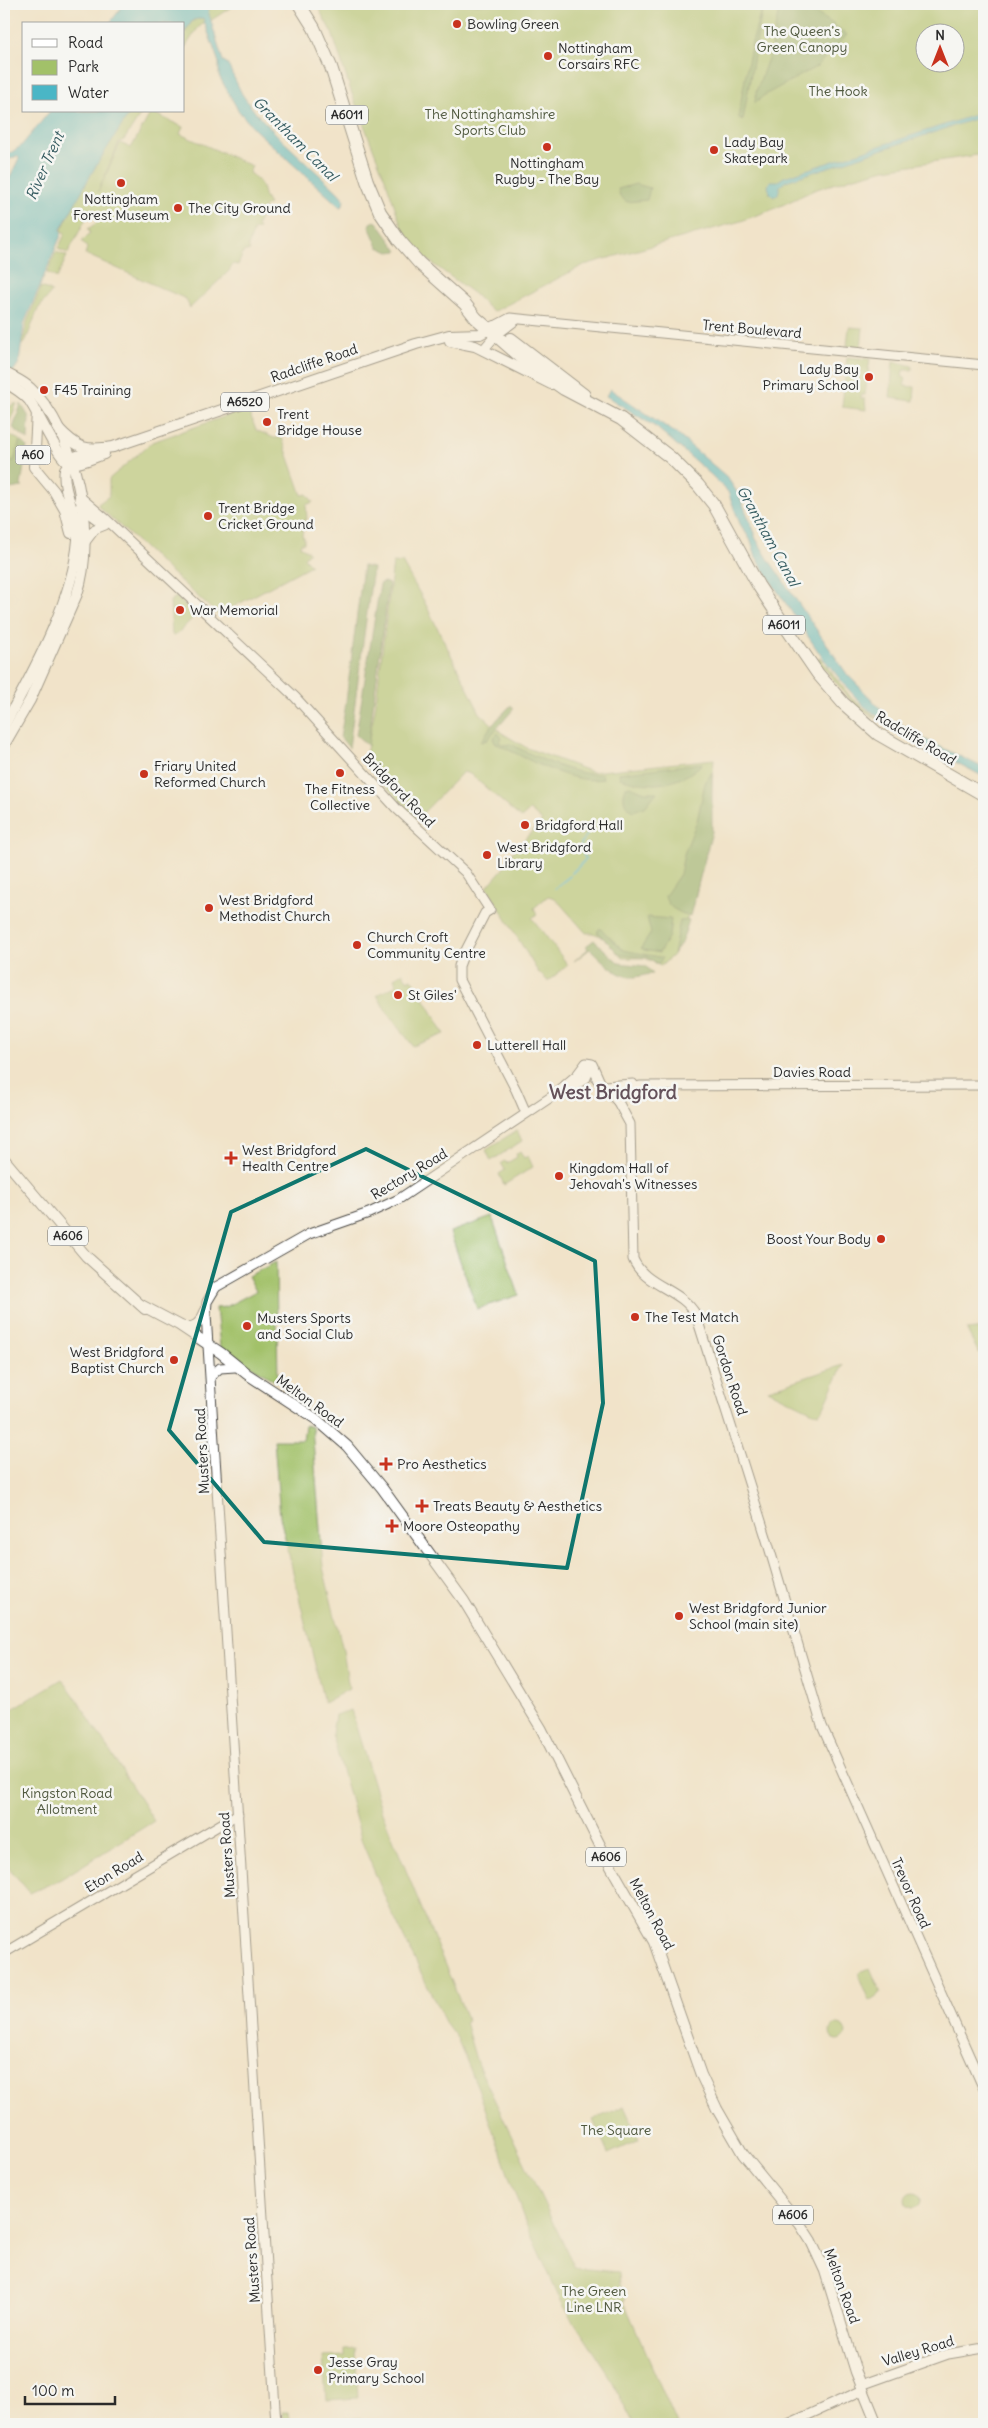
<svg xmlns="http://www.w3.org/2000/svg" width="988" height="2428" viewBox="0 0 988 2428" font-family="Delius,sans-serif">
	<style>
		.green { fill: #a2c169; stroke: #66764a; fill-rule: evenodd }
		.forest { fill: #81a75d; stroke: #566944 }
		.water { fill: #4ab6c6; stroke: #3a7078 }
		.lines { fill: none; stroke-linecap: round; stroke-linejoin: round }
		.stream { stroke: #4ab6c6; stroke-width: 2 }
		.secondary-casing { stroke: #494743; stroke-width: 11 }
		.primary-casing { stroke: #494743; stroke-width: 12 }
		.highway-casing { stroke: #494743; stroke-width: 14 }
		.secondary { stroke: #fff; stroke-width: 9 }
		.primary { stroke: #fff; stroke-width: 10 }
		.highway { stroke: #fff; stroke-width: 12 }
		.marked { fill: none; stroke: #0f766e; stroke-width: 4; stroke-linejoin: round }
		.poi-dot { fill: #c8321e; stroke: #f6f6f2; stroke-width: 2 }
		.labels { text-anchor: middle; stroke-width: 5; stroke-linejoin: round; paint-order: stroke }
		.shield { fill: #f6f6f2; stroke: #686867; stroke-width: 1 }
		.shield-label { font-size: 12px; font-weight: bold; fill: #2b2b2b }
		.poi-label { font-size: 14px; fill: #2b2b2b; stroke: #f6f6f2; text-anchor: start }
		.park-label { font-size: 14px; fill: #4f583e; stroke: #f6f6f2 }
		.street-label { font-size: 14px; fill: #2b2b2b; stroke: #f6f6f2 }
		.water-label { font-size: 15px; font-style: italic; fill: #365c61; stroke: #f6f6f2 }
		.district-label { font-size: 19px; font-weight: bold; fill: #65525a; stroke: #f6f6f2 }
	</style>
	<rect width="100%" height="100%" fill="#f6f6f2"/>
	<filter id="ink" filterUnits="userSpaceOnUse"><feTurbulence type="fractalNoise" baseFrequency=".02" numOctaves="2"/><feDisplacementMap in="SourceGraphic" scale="10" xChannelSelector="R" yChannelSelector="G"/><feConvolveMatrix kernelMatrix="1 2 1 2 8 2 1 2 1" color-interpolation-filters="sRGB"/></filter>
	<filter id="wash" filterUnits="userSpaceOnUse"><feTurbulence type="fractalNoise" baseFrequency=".0096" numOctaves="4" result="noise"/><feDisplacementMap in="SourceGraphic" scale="20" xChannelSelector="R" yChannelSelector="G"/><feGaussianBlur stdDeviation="1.12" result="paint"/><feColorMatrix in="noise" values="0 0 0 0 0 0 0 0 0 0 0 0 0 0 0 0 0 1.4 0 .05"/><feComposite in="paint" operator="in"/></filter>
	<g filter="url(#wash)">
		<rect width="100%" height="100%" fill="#f1e3c9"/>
		<!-- green -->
		<g class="green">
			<path d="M206,4h30l-26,17z"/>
			<path d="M316,4h668v150l-99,15 -30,8 -41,13 -40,19 -33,12 -157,44 -91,47 -20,-19 -59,-43 -9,-13 -18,-53 -35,-90 -20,-61zM926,32h30v30h-30z"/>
			<path d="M199,18h4l3,3 -8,7 -14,21c0,-13 1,-26 15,-31z"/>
			<path d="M131,111h12l-19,29 -5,2 -21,50 22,-49 11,5 20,-36 32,15 -3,7 72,32 -3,7c18,11 11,20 20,31l-4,2 -8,19 2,4 -5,1 -6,16 2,5h-6l-6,14 -5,-1 -4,7 -39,37 -4,-9 -101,-45 2,-6 -5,-7 8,-8 -2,-4 11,-8 2,-6 -7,-3 -2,2 -2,-3 -22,42 -10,-4 7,-15 -4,-3c20,-41 44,-82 70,-120z"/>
			<path d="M56,252l11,4 -10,22 -10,-5z"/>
			<path d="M41,287l10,4v2l-13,16 -13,34 -3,2 5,-23z"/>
			<path d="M849,327l14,1 -2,19 -14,-1z"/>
			<path d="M847,357l23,2 -5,36h-4v3l4,1 1,11 -24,-3z"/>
			<path d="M893,361l19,5v4h-9l-1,7 4,1 -2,8 11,1 -1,14 -24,-3z"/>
			<path d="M17,403l-8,21h-5v-15z"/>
			<path d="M249,412l7,18 18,8h8l20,57 5,-1 6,8 -7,3 1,15h-3l-2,16 2,1v6h-3l-1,3 9,6 -5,6 7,7 -93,50 -119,-108 -1,-3 11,-8v-17l43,-37 83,-29z"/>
			<path d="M4,433l16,7 -6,22 -10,-1z"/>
			<path d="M402,562l22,39 56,112 22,20 25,15 65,24 122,-13 -6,80 -12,56 -23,60 -12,11 -16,-8h-23c-10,-11 -20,-27 -36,-25l-31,-35 -7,-2 -14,12 3,6 -5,4 36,47 -20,16 -10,-9 -51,-85 20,-23 7,-14 28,-29 -12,-11 -9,8 -51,-44 -7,-2 -46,47 -53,-55 11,-55 18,-146z"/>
			<path d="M176,597l17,16 1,4 -19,19 -3,-1 -2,-34z"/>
			<path d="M820,658l32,41 28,21 -22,-11 -41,-49z"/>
			<path d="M403,973l4,7 4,-1 3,2 31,53 -32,12 -28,-37 -8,-14 20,-10 -3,-7z"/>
			<path d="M517,1130l5,11 -31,20 -5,-11z"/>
			<path d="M520,1151l4,7 4,-2 5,11 -29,18 -5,-11 6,-4 -4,-7 4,-2 2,2 10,-6 -1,-3z"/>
			<path d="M492,1217l27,78 -42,14 -27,-77z"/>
			<path d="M276,1262l2,121 -58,-36 -4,-39 10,-1 30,-16 -8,-15z"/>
			<path d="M984,1328v27l-6,-3 -11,-22z"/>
			<path d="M843,1365l-20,44 -4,4 -6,-1 -45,-22z"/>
			<path d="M305,1425l7,2 11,140 20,83 6,39 -25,14 -44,-186 -6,-77h29z"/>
			<path d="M62,1679l12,16 80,126 -93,58 -31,14 -26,-31v-148z"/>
			<path d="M351,1710l31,102 86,209 -3,1 12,41 98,205 44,4 1,13 6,10 -2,7 53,122h-43l-27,-52 -44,-67 -38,-83 -47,-134 -21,-50 -12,-16 -56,-115 -27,-65 -30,-108 3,-19z"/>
			<path d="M870,1968l11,25 -12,8 -10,-24 1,-5z"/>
			<circle cx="838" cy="2032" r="8"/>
			<path d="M624,2106l15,34 -31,14 -15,-34z"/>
			<circle cx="913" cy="2200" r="8"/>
			<path d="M355,2349l3,49 -32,2 -3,-43 22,-1v-6z"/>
			<path d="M282,2412h6l2,10 71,-4v6h-78z"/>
		</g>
		<!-- forest -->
		<g class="forest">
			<path d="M763,4l-20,116 -4,-2v-6l12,-66z"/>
			<path d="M780,4c25,0 48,15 67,31l-31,32 -53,29 -8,8 1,-12 15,-42z"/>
			<path d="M636,184l14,4 -3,12 -20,2 -7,-6 -2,-7z"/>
			<path d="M374,221l3,1 21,29 -9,1 -11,-5 -9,-21 1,-3z"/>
			<path d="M21,404l8,13 -1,23 -15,-12z"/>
			<path d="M20,440l7,6 -6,40 2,1 -13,2 -3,-5 -3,1v-24h10z"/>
			<path d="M363,566l10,2 -24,180 -9,-11 5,-28z"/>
			<path d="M384,582l5,2 -21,162 -12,-11 24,-151z"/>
			<path d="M511,705l3,3 -2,3 -25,29 -6,2 10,-16z"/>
			<path d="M498,733l4,5 -3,4 5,3 7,-1c22,12 66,33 91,30l1,5c-32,6 -79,-22 -108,-36l-2,-5z"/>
			<path d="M703,763c-25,24 -53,25 -83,15l-1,-5z"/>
			<path d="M712,772v60l-22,84c-10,-3 -23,-8 -25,-20l15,-22 4,-20 13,-33 8,-38z"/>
			<path d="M630,786l15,6h12l-12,15 -12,4c-10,-5 -11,-15 -7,-24z"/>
			<path d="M647,917l24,2 -2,17 -10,17 -15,-3 -3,-2 10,-15z"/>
			<path d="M689,920l-7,22 -9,12 7,-33z"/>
			<path d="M600,928l23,22 40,8 -5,6 -11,-7 -27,-2 -23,-23z"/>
			<path d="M594,940l25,23 27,3 7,8c-8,0 -15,4 -24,3 -14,-2 -29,-19 -39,-28l-16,12 14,-12 -2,-3z"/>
		</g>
		<!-- water -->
		<g class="water">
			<path d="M124,4h82l17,57 4,2 15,31 13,18 28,29 55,51 6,7 -1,7 -3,1 -86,-78 -16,-19 -19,-34v-13l-16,-45 -10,2 -9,13v-9h-75z"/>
			<path d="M50,111h81l-37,58 -34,62 2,2 -38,91 -5,39 -15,22v-195l15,-32 -2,-2 -13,6v-5l17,-11z"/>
			<path d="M984,112v4l-198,65 -6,5 -2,8 -4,3 -4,-3 -2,-8 2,-5h8l6,-4z"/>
			<path d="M610,389l67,45 50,43 12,18 16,38v4l14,23 78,114 35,36 2,3 -4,5 -16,-12 -16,-17 -26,-32 -50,-74 -16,-26 -5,-16 -11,-17 -12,-32 -18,-18 -53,-46 -51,-32z"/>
			<path d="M896,720l20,15 68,33v9l-82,-43 -9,-8z"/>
		</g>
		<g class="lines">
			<!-- stream -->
			<g class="stream">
				<path d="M572,873l14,-14c-6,-9 -8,-16 1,-24"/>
				<path d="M555,888l15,-12"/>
			</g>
		</g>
	</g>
	<g filter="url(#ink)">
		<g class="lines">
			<defs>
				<g id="secondary">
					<path d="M495,326l15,-8 474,47"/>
					<path d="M483,350l12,-14 21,-16"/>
					<path d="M79,499l1,-2 27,23 188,177 101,111 70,65 24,37 -5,3 -23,45 -3,8v14l57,110 10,23"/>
					<path d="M80,507l23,17"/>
					<path d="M85,542l10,-13 10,-4"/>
					<path d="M597,1079l21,23 12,22 3,135c12,28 48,29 63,56l70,222 56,189 162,363"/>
					<path d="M604,1086l29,-2"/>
					<path d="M562,1094l24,-16 2,-6"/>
					<path d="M618,1102l5,-11 17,-5 344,-1"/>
					<path d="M182,1326c13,3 18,-3 23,-15"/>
					<path d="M211,1376l9,-8 15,-1"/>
					<path d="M4,1953l234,-139"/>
					<path d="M861,2385l87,-31 36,-6"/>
					<path d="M276,2424l-70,-1110 1,-12 9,-15 93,-53 60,-21 30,-14 155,-104 23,-20 9,-12 6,1 8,18"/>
					<path d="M788,2424l75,-34"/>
				</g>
				<g id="primary">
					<path d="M450,341l25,5 76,38"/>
					<path d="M4,372c8,5 19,9 26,16 46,42 67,149 47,206l-47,106 -26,45"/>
					<path d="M4,382c9,5 18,10 25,18 9,12 31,63 42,64 10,0 23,-7 33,-10"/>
					<path d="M37,412l-3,55 20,24 11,19 6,23"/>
					<path d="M58,428c20,21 27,23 55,19l303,-103 33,-9 31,-1 15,-8"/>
					<path d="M4,726c29,-54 69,-125 74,-186 1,-24 -17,-48 -13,-71l9,-12 19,-6"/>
					<path d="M4,1159l82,97 59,53"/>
					<path d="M141,1305l38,20 42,28 26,21 69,45 31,27 35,42 82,113 77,127 69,137 44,77 47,133 16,34 26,45 57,70 11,17 14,30 31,101 21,52"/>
				</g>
				<g id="highway">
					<path d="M299,4l15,24 17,39 36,114 13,31 19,28 20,23 46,41 11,14 54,47 34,24 57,30 50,39 27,27 16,20 44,80 29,44 31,45 25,29 35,31 106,61"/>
					<path d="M511,339l73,56"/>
				</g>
			</defs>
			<!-- secondary casing -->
			<use href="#secondary" class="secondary-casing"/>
			<!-- primary casing -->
			<use href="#primary" class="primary-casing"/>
			<!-- highway casing -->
			<use href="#highway" class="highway-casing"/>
			<!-- secondary -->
			<use href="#secondary" class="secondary"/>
			<!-- primary -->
			<use href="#primary" class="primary"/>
			<!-- highway -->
			<use href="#highway" class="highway"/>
		</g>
	</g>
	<!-- marked area -->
	<path d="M0 0H988V2428H0ZM366,1149l229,112 8,142 -36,165 -303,-26 -95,-112 62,-218z" fill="#f1e3c9" fill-opacity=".55" fill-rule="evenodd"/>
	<path class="marked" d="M366,1149l229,112 8,142 -36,165 -303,-26 -95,-112 62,-218z"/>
	<!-- markers -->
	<g class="poi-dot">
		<circle cx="457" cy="24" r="5"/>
		<circle cx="548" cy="56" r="5"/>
		<circle cx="547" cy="147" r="5"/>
		<circle cx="714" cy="150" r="5"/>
		<circle cx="121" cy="183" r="5"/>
		<circle cx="178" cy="208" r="5"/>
		<circle cx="869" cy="377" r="5"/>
		<circle cx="44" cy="390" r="5"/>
		<circle cx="267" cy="422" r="5"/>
		<circle cx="208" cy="516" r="5"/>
		<circle cx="180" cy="610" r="5"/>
		<circle cx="340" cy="773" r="5"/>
		<circle cx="144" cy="774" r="5"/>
		<circle cx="525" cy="825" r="5"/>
		<circle cx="487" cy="855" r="5"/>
		<circle cx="209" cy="908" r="5"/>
		<circle cx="357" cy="945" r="5"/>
		<circle cx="398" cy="995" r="5"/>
		<circle cx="477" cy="1045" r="5"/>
		<path d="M228.5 1150.5h5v5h5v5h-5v5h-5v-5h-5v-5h5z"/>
		<circle cx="559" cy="1176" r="5"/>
		<circle cx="881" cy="1239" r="5"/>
		<circle cx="635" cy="1317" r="5"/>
		<circle cx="247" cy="1326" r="5"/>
		<circle cx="174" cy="1360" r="5"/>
		<path d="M383.5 1456.5h5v5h5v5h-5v5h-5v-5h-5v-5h5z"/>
		<path d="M419.5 1498.5h5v5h5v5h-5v5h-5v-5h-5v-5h5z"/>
		<path d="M389.5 1518.5h5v5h5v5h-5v5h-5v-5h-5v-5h5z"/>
		<circle cx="679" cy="1616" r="5"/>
		<circle cx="318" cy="2370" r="5"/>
	</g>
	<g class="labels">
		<!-- shield labels -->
		<g class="shield">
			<rect x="326" y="105.5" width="42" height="19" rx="4"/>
			<rect x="221" y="392.5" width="48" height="19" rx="4"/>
			<rect x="15.5" y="445.5" width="35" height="19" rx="4"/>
			<rect x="763" y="615.5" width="42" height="19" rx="4"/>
			<rect x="48" y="1226.5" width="40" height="19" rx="4"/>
			<rect x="586" y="1847.5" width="40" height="19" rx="4"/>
			<rect x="773" y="2205.5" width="40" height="19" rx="4"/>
		</g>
		<g class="shield-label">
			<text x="347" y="119">A6011</text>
			<text x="245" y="406">A6520</text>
			<text x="33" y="459">A60</text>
			<text x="784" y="629">A6011</text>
			<text x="68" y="1240">A606</text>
			<text x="606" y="1861">A606</text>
			<text x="793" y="2219">A606</text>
		</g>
		<!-- poi labels -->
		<g class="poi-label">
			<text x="467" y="29">Bowling Green</text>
			<text x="558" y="53">Nottingham<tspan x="558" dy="16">Corsairs RFC</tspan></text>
			<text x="724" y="147">Lady Bay<tspan x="724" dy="16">Skatepark</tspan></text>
			<text x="547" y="168" text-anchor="middle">Nottingham<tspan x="547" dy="16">Rugby - The Bay</tspan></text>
			<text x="121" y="204" text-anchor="middle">Nottingham<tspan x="121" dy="16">Forest Museum</tspan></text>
			<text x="188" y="213">The City Ground</text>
			<text x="859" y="374" text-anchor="end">Lady Bay<tspan x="859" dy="16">Primary School</tspan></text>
			<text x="54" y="395">F45 Training</text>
			<text x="277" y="419">Trent<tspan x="277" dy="16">Bridge House</tspan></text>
			<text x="218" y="513">Trent Bridge<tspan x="218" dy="16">Cricket Ground</tspan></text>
			<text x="190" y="615">War Memorial</text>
			<text x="154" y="771">Friary United<tspan x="154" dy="16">Reformed Church</tspan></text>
			<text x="340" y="794" text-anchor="middle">The Fitness<tspan x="340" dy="16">Collective</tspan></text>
			<text x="535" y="830">Bridgford Hall</text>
			<text x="497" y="852">West Bridgford<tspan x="497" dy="16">Library</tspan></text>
			<text x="219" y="905">West Bridgford<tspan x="219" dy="16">Methodist Church</tspan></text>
			<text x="367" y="942">Church Croft<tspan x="367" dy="16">Community Centre</tspan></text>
			<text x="408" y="1000">St Giles'</text>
			<text x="487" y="1050">Lutterell Hall</text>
			<text x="242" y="1155">West Bridgford<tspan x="242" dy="16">Health Centre</tspan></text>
			<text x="569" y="1173">Kingdom Hall of<tspan x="569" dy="16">Jehovah's Witnesses</tspan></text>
			<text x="871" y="1244" text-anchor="end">Boost Your Body</text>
			<text x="645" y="1322">The Test Match</text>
			<text x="257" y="1323">Musters Sports<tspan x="257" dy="16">and Social Club</tspan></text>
			<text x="164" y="1357" text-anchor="end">West Bridgford<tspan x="164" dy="16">Baptist Church</tspan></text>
			<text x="397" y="1469">Pro Aesthetics</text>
			<text x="433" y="1511">Treats Beauty &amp; Aesthetics</text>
			<text x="403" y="1531">Moore Osteopathy</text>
			<text x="689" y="1613">West Bridgford Junior<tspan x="689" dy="16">School (main site)</tspan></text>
			<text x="328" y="2367">Jesse Gray<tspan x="328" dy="16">Primary School</tspan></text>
		</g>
		<!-- park labels -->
		<g class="park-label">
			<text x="802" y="36">The Queen's<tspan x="802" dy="16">Green Canopy</tspan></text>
			<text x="838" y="96">The Hook</text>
			<text x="490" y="119">The Nottinghamshire<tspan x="490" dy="16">Sports Club</tspan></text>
			<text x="67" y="1798">Kingston Road<tspan x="67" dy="16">Allotment</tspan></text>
			<text x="616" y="2135">The Square</text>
			<text x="594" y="2296">The Green<tspan x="594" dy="16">Line LNR</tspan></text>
		</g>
		<!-- street labels -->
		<g class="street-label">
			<text transform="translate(752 329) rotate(5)" y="5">Trent Boulevard</text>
			<text transform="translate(314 363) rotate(-19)" y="5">Radcliffe Road</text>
			<text transform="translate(916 738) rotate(31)" y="5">Radcliffe Road</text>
			<text transform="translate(399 790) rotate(46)" y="5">Bridgford Road</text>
			<text x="812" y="1077">Davies Road</text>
			<text transform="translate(409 1174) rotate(-31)" y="5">Rectory Road</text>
			<text transform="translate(730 1375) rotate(72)" y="5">Gordon Road</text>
			<text transform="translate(310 1401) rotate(36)" y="5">Melton Road</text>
			<text transform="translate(202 1451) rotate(-93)" y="5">Musters Road</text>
			<text transform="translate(227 1855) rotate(-94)" y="5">Musters Road</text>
			<text transform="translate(114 1872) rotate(-31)" y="5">Eton Road</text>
			<text transform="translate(911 1893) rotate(66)" y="5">Trevor Road</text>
			<text transform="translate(652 1914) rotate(62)" y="5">Melton Road</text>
			<text transform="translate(252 2260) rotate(-94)" y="5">Musters Road</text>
			<text transform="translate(842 2286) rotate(70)" y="5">Melton Road</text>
			<text transform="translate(918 2351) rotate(-17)" y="5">Valley Road</text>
		</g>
		<!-- water labels -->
		<g class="water-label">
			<text transform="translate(295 139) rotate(45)" y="5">Grantham Canal</text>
			<text transform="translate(45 166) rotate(-66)" y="5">River Trent</text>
			<text transform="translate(768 536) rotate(61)" y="5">Grantham Canal</text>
		</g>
		<!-- district labels -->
		<g class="district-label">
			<text x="613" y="1099">West Bridgford</text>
		</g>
	</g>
	<!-- margin -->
	<rect width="988" height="2428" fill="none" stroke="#f6f6f2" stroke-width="20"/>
	<!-- legend -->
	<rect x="22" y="22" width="162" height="90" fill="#f6f6f2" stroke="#a5a5a2"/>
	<rect x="32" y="39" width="25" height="8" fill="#ffffff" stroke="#a5a5a2"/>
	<text x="68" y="48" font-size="15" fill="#2b2b2b">Road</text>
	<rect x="32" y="60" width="25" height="15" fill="#a2c169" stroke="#a5a5a2"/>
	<text x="68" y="72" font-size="15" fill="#2b2b2b">Park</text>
	<rect x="32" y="85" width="25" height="15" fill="#4ab6c6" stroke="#a5a5a2"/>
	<text x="68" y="98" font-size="15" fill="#2b2b2b">Water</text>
	<!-- north arrow -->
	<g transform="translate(940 48)"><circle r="24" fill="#f6f6f2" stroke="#a5a5a2"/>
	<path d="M0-4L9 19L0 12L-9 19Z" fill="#c8321e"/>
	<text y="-8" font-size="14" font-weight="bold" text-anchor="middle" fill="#2b2b2b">N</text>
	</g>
	<!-- scale -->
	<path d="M25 2396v8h90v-8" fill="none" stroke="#2b2b2b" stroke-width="2.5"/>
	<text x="32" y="2396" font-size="15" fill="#2b2b2b" stroke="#f6f6f2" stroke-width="4" paint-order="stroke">100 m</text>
</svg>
